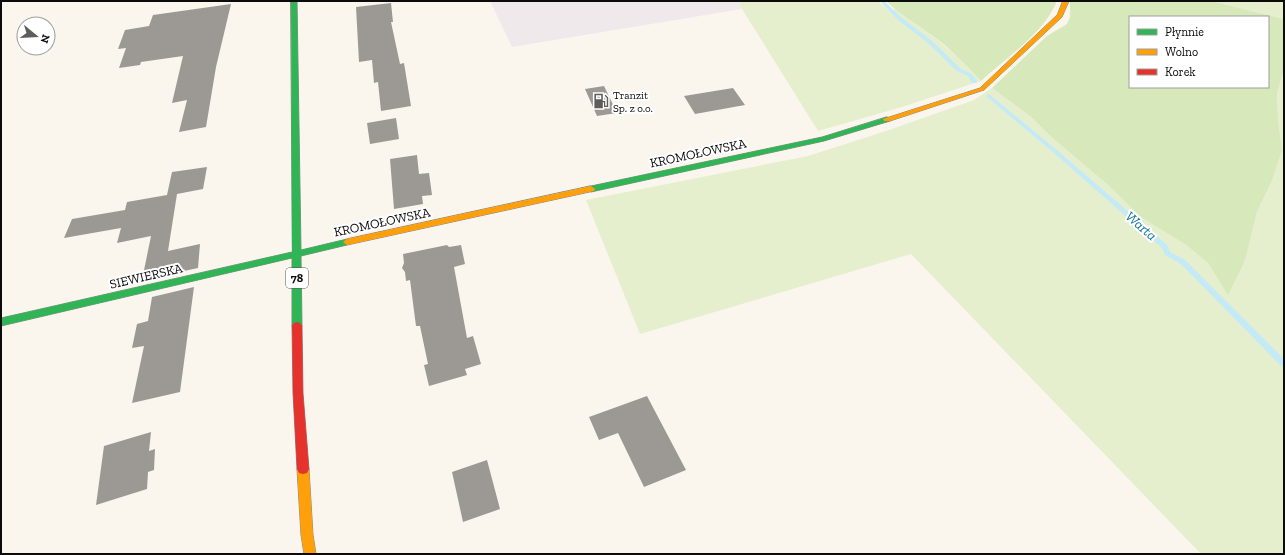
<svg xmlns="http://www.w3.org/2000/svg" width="1285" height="555" viewBox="0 0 1285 555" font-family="'Zilla Slab',serif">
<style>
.industrial{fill:#f0e9ec}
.green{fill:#e6efcd}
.forest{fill:#d7e8bb;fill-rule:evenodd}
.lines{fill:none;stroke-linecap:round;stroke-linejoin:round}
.stream{fill:#c3eaf6;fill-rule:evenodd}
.building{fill:#9c9994}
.fast-casing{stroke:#898784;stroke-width:1}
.slow-casing{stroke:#898784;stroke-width:1}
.jam-casing{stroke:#898784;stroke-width:1}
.fast{fill:#30b455;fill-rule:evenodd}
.slow{fill:#ff9f0a;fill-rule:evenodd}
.jam{fill:#e5322d;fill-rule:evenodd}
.labels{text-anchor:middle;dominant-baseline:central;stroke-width:4;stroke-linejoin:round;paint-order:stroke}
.far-poi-label{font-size:11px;fill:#0b0b0b;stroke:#fff;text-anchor:start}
.shield{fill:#fff;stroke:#545454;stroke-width:1}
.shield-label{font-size:12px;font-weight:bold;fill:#0b0b0b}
.street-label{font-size:13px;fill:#0b0b0b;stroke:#fff}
.water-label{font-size:14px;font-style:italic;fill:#1073a1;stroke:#fff}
</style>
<rect width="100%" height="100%" fill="#faf6ee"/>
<path class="industrial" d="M490 1H739L742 9 512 47Z"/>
<path class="green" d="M739 1H878L898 18 893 8 934 37 958 57 981 81 902 107 818 131 742 9Z
M1211 1H1284V19Z
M1284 69V554H1201L911 254 640 334 586 200 808 156 889 130 974 100 992 88 1031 117 1050 136 1108 185 1139 216 1186 245 1208 263 1228 294 1245 261 1257 212 1271 183 1278 121 1277 94Z"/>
<path class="forest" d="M886 1H1057C1044 33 1006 58 981 81 966 65 951 49 933 36 917 24 900 15 886 1Z
M1070 1H1211L1284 19V69L1277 94 1278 121 1282 150 1271 183 1257 212 1245 261 1228 295 1208 263 1186 245 1139 216 1108 185 1050 136 1031 117 992 88 1047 36 1067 24 1070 17ZM1130 17H1268V87H1130Z"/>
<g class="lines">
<path class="stream" d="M880 1H884L902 18 932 41 961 69 972 74 977 82 976 83H972L968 76 957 71 928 43 898 20Z
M989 94 1058 151 1167 245 1170 252 1185 260 1284 359V367L1281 366 1181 264 1165 255 1162 248 1054 153 987 97V95Z"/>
</g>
<path class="building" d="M391 3 393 22H391L400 64 404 63 411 106 381 111 378 82 374 83 372 60 359 62 356 7Z
M231 4 216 67 206 127 179 132 187 100 172 103 183 56 141 62 140 65 119 68 126 48 118 49 125 30 149 26 153 15Z
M604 86 617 113 597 116 585 89Z
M733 88 745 105 695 114 684 96Z
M396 118 399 139 370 144 367 123Z
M417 155 419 174 429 173 432 195 422 196 423 204 394 209 390 159Z
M207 167 203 189 177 194 168 251 200 244 198 268 142 280 151 236 117 243 121 228 64 238 72 219 125 210 127 202 167 195 172 172Z
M447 245 449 247 461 245 465 264 454 267 467 338 473 336 481 364 465 369 467 375 429 386 424 365 428 364 420 326H416L410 280 406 281 405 272 402 268 404 263 403 254Z
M194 287 180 392 132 403 144 346 132 348 137 324 148 321 152 297Z
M647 396 686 470 644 487 618 433 599 440 589 417Z
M151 432 149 451 155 449 154 470 148 472 147 489 96 505 104 446Z
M487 460 500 509 463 522 452 472Z"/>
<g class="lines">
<g class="fast-casing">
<path id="fast" d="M291 1H297L301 250 347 239 351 242 347 245 301 256 302 326 300 329H294L292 326V258L1 326V318L292 252Z
M887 117 891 119 890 121 824 141 591 192 587 189 591 186 822 137Z"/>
</g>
<g class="slow-casing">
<path id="slow" d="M1063 1H1069L1062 17 984 90 890 121H884L883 119 980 88 1057 15Z
M591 186 595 189 594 191 347 245 343 242 347 239Z
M303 464 307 465 309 469 313 535 316 554H304L301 535 297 469 299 465Z"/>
</g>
<g class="jam-casing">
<path id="jam" d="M297 322 300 323 302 326 303 393 309 469 307 473 303 474 299 473 297 469 293 393 292 326 294 323Z"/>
</g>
<use href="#fast" class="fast"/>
<use href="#slow" class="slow"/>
<use href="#jam" class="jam"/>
</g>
<defs>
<g id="fuel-bare" transform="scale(1.2)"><path d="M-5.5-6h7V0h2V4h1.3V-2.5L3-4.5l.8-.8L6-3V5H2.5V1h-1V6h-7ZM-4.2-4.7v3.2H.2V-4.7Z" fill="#5f5d5a" stroke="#fff" stroke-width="2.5" paint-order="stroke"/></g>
</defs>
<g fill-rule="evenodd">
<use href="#fuel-bare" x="601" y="101"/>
</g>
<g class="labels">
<g class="far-poi-label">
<text x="613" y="95">Tranzit<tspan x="613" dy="13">Sp. z o.o.</tspan></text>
</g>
<rect class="shield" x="286" y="268" width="22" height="20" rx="3"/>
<g class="shield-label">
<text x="297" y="278">78</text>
</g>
<g class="street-label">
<text transform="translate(698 153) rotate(-12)">KROMOŁOWSKA</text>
<text transform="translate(382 222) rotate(-12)">KROMOŁOWSKA</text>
<text transform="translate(146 276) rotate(-13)">SIEWIERSKA</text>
</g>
<g class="water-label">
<text transform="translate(1141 226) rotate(41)">Warta</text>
</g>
</g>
<rect width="1285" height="555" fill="none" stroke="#0b0b0b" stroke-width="4"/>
<rect x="1129" y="16" width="140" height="72" fill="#ffffff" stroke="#9d9d9d"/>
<rect x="1137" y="29" width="20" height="6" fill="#30b455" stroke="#9d9d9d"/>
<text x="1165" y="36" font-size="12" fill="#0b0b0b">Płynnie</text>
<rect x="1137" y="49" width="20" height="6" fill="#ff9f0a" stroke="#9d9d9d"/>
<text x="1165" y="56" font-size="12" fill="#0b0b0b">Wolno</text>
<rect x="1137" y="69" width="20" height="6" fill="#e5322d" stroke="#9d9d9d"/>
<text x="1165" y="76" font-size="12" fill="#0b0b0b">Korek</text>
<g transform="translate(36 36) rotate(108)"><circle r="19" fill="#ffffff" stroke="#9d9d9d"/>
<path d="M0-3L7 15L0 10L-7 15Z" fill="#5f5d5a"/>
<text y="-6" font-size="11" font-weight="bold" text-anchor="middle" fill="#0b0b0b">N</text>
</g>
</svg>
